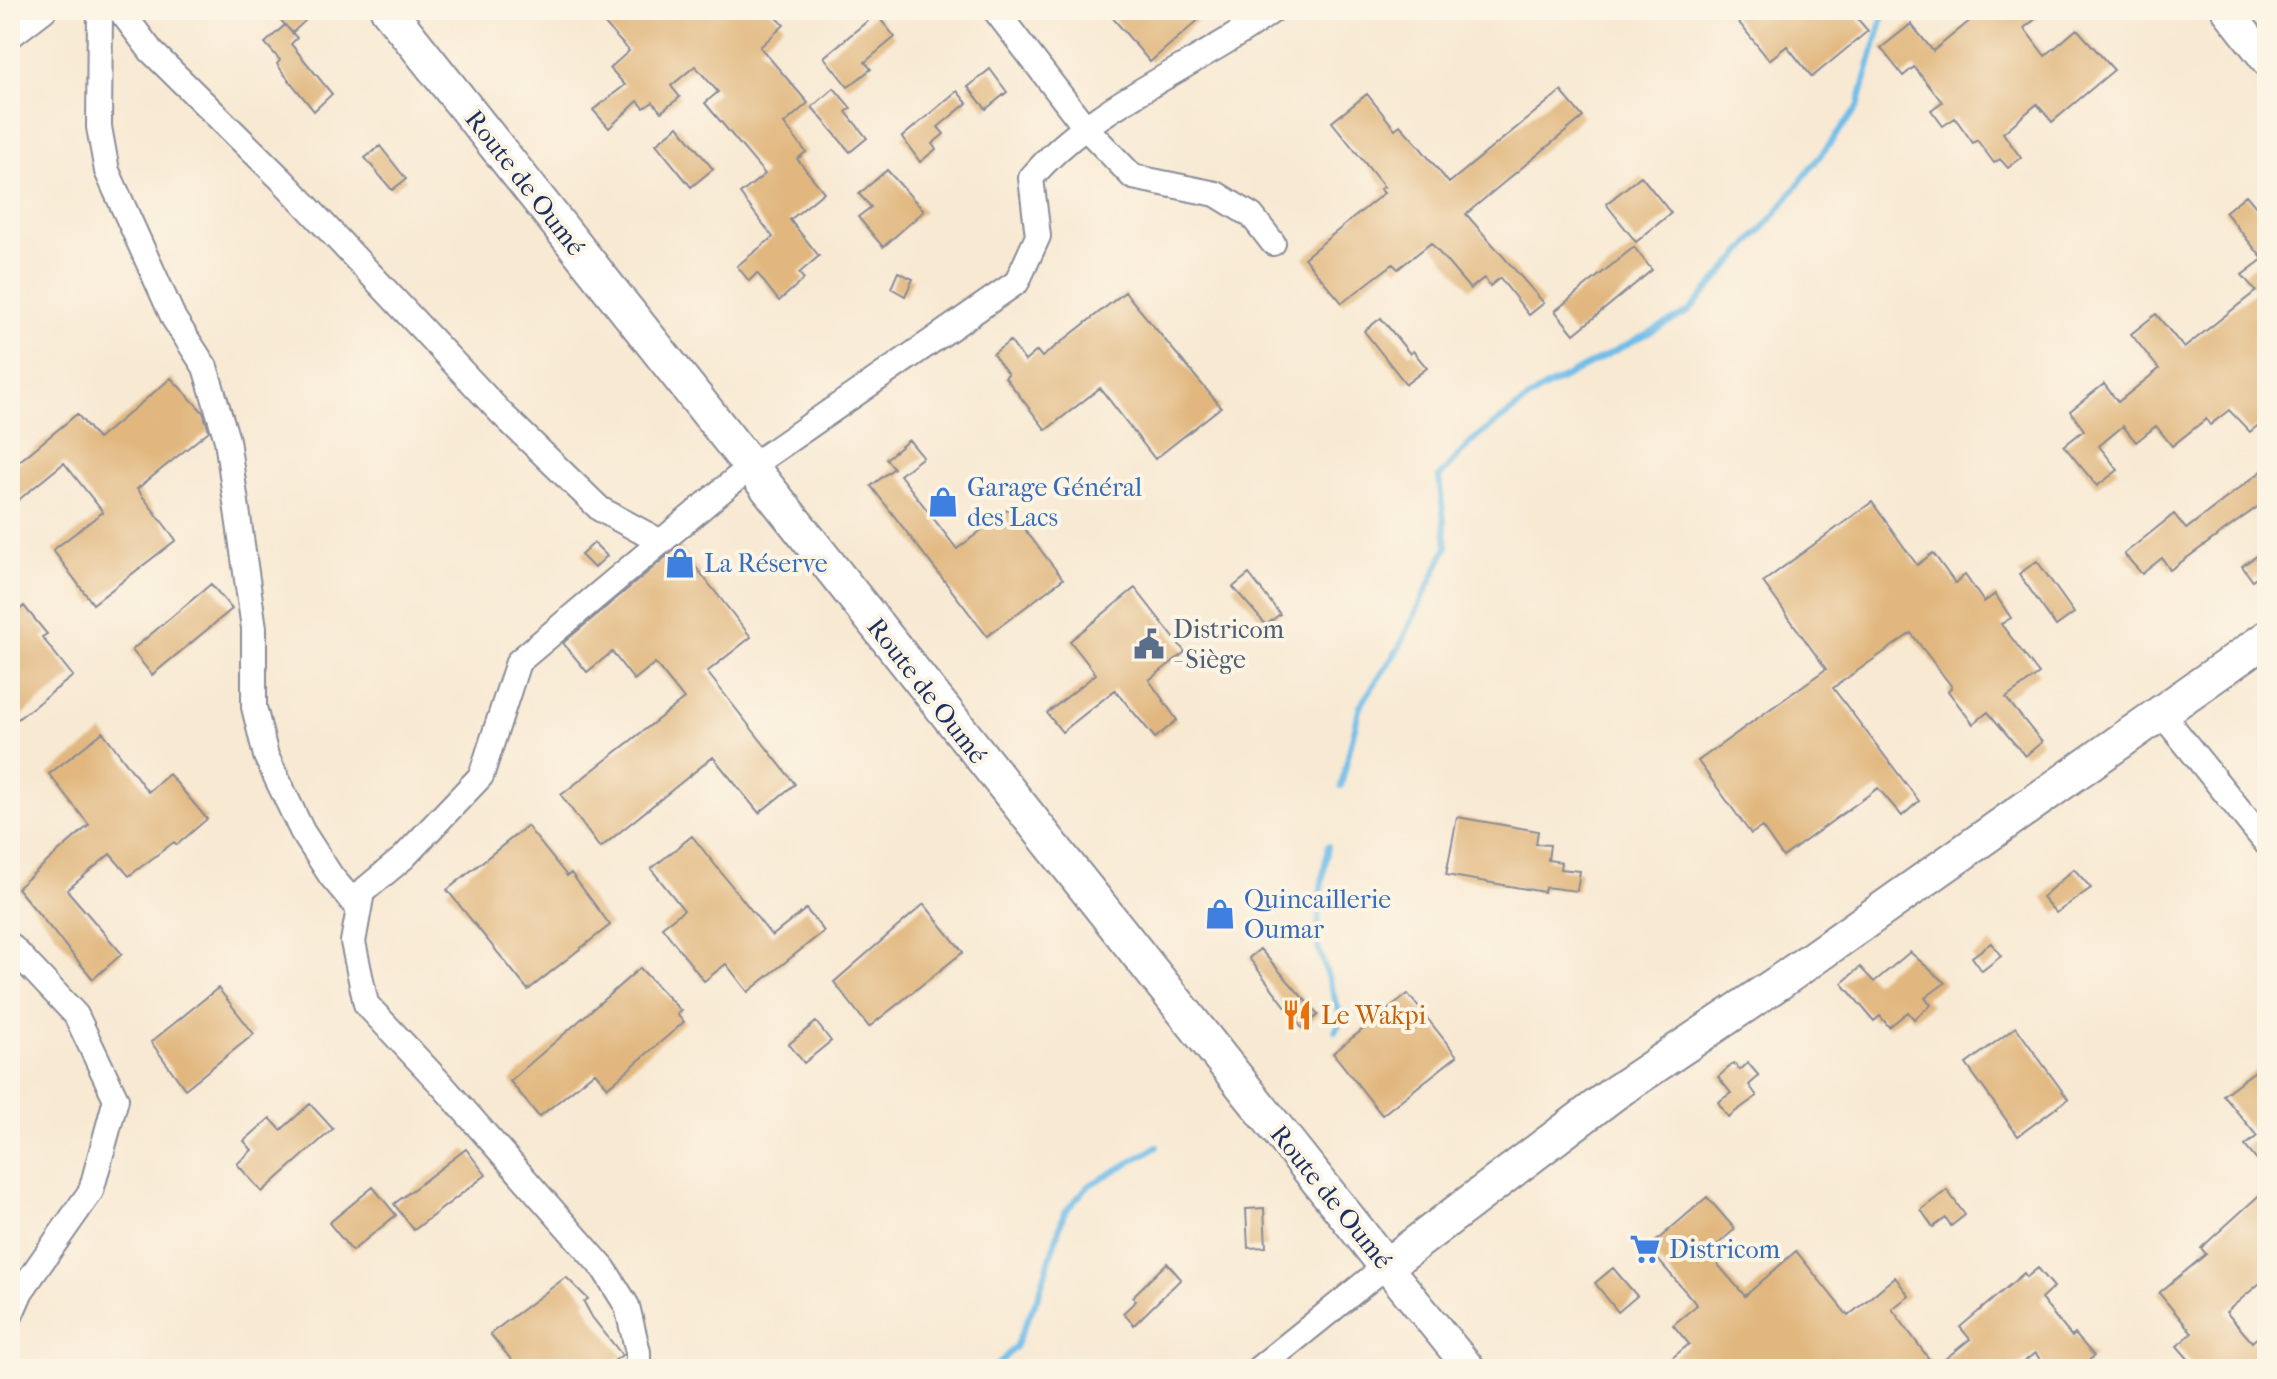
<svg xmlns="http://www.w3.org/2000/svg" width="2277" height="1379" viewBox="0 0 2277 1379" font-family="'IM FELL French Canon',serif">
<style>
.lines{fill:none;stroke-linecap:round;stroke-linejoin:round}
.stream{stroke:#6fbde9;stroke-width:6}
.building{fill:#e1b77f}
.minor-casing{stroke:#8a8c98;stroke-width:28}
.tertiary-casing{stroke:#8a8c98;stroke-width:34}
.secondary-casing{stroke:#8a8c98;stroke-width:38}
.minor{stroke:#fff;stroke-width:24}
.tertiary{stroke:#fff;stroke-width:30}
.secondary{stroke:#fff;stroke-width:34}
.labels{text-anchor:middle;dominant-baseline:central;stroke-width:8;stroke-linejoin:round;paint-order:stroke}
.street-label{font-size:26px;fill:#1b2f5e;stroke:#fcf5e5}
.shop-label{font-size:26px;fill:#366cbe;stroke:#fcf5e5;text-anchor:start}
.service-label{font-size:26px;fill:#4e5e75;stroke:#fcf5e5;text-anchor:start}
.food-label{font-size:26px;fill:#c56008;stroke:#fcf5e5;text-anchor:start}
</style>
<rect width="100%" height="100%" fill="#fcf5e5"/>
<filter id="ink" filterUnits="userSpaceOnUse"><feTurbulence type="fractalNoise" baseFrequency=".0125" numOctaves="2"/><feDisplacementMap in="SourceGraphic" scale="16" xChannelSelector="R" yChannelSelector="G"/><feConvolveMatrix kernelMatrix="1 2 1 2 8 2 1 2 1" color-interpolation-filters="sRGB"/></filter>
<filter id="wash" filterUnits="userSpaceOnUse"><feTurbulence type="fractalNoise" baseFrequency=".006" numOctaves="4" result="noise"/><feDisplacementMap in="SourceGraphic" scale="32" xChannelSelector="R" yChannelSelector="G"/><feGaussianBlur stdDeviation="1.8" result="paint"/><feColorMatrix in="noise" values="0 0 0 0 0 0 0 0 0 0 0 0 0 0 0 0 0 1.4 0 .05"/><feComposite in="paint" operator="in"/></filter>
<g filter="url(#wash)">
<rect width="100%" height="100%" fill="#f8e9d3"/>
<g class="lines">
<path class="stream" d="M1341 786 1360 706 1400 646 1447 547 1439 477 1472 441 1539 391 1688 312 1773 217 1858 107 1885 10
M1328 846 1319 901 1318 947 1342 1020 1335 1031
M993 1369 1015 1347 1039 1294 1064 1213 1088 1186 1157 1147"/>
</g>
<g id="blocks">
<path class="building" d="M272 10H298L306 20 292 33Z
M616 10H770L784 25 760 47 808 103 784 124 806 152 797 159 824 192 790 220 819 256 799 273 804 279 779 301 757 273 749 281 737 266 773 237 740 194 765 174 705 103 718 92 695 66 671 86 680 97 661 112 653 102 644 108 638 101 609 128 593 110 625 85 610 68 629 51 603 22Z
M1106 10H1210L1150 62Z
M1729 10H1850L1868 31 1812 77 1787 46 1769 60Z
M1983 10H2047L2024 28 2045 56 2077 29 2114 70 2052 122 2037 104 2003 133 2021 158 2008 168 2000 159 1994 163 1977 140 1973 143 1955 118 1943 126 1931 110 1942 102 1914 67 1903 76 1881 48 1911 24 1933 51Z
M876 14 895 37 865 62 871 69 848 87 824 57Z
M285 25 297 38 291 44 332 94 314 111 284 74 277 64 280 60 265 43Z
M990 69 1007 92 986 109 968 87Z
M834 88 851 108 846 112 867 138 850 152 812 107Z
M957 91 967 103 938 127 944 134 932 144 936 149 920 162 902 137Z
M1561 91 1583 117 1466 214 1544 303 1529 315 1500 278 1490 286 1484 278 1470 289 1431 243 1398 269 1393 264 1342 303 1304 258 1384 193 1380 189 1384 187 1332 122 1367 94 1395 129 1400 125 1418 145 1449 183Z
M678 126 713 169 691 187 656 144Z
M380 146 406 179 392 190 365 158Z
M887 170 924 211 883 247 858 217 871 207 859 194Z
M1641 176 1671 213 1636 242 1606 204Z
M2246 195 2267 220V418L2250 432 2229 410 2210 425 2206 419 2172 446 2156 426 2136 442 2123 426 2099 446 2118 470 2097 486 2064 446 2084 430 2070 411 2104 384 2118 402 2159 369 2131 334 2156 314 2184 348 2256 291 2242 275 2263 259 2225 212Z
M1634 247 1652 270 1574 334 1555 311Z
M898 272 913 279 905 296 891 288Z
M1125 292 1221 407 1155 459 1100 388 1046 430 1005 377 1008 374 993 354 1010 341 1025 361 1037 351 1042 357Z
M1381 318 1410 354 1413 351 1427 368 1406 384 1364 331Z
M171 378 203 412 209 431 137 489 176 540 93 604 53 550 103 512 64 463 10 507V469L77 414 98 439Z
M909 440 923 457 900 475 957 549 1009 509 1063 579 987 636 871 486 894 468 886 459Z
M2267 467V500L2170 570 2162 558 2142 574 2124 554 2174 514 2186 529Z
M1872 502 1917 565 1933 553 1955 583 1965 575 1984 602 1995 594 2011 618 2001 624 2039 674 2006 698 2042 742 2025 756 1988 712 1973 724 1948 691 1952 687 1911 633 1833 688 1919 801 1902 816 1878 788 1783 857 1762 827 1751 834 1698 761 1826 669 1763 582Z
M594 543 607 556 594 568 581 555Z
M679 546 751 637 707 672 795 784 759 813 713 757 600 848 561 795 684 699 655 663 634 680 612 652 587 672 563 643Z
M2267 549V569L2252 580 2242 566Z
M2037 561 2074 613 2056 626 2019 574Z
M1249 574 1280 614 1266 625 1233 587Z
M211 584 232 609 152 675 132 650Z
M1135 588 1185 652 1149 680 1177 720 1155 738 1115 690 1062 732 1047 713 1096 674 1070 641Z
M24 606 47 634 42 637 73 676 10 725V618Z
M103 732 148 792 169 774 207 819 177 845 174 842 129 876 110 854 67 890 122 954 93 979 17 888 89 825 49 774Z
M1457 817 1538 831 1536 844 1550 845 1548 860 1561 862 1560 869 1580 871 1577 891 1545 887 1544 892 1446 875Z
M527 826 567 876 571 873 610 925 528 990 447 890Z
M692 836 772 936 806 909 824 931 748 992 726 964 704 981 662 927 684 910 651 869Z
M2074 869 2091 888 2056 913 2042 897Z
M924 904 963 952 869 1027 834 982Z
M1991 943 2001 956 1982 971 1972 957Z
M1260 949 1318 1015 1302 1028 1249 958Z
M1910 952 1945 983 1925 998 1931 1005 1914 1019 1908 1012 1889 1027 1880 1016 1874 1021 1842 983 1860 967 1874 982Z
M640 968 681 1011 677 1014 684 1022 608 1087 595 1072 539 1117 510 1081Z
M218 988 254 1034 185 1089 151 1042Z
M1408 994 1457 1056 1382 1115 1333 1053Z
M816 1022 831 1041 804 1063 789 1044Z
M2016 1027 2068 1099 2018 1136 1966 1064Z
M2267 1062V1173L2245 1146 2257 1136 2223 1095Z
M1734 1063 1740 1070 1748 1063 1759 1076 1749 1085 1757 1096 1728 1117 1718 1102 1731 1093 1718 1077Z
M310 1104 333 1129 262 1192 237 1164 252 1150 244 1141 270 1118 281 1130Z
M466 1149 486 1175 414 1230 394 1204Z
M373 1187 396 1215 352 1251 329 1223Z
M2267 1188V1277L2226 1312 2252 1342 2267 1329V1358L2254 1369H2197L2177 1346 2192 1333 2159 1293 2206 1254 2201 1248Z
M1947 1190 1965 1215 1951 1226 1946 1218 1933 1227 1921 1210Z
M1707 1197 1735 1229 1708 1253 1745 1296 1796 1251 1848 1316 1895 1277 1909 1296 1892 1309 1935 1367 1970 1339 1960 1327 2024 1273 2027 1277 2038 1268 2054 1287 2041 1299 2072 1337 2075 1334 2094 1356 2080 1369H2048L2035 1353 2015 1369H1842L1835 1360 1824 1369H1659L1689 1344 1673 1325 1697 1305 1648 1248Z
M1264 1208 1266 1247 1248 1248 1246 1209Z
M1167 1263 1181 1279 1134 1325 1123 1313 1136 1301 1132 1297Z
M1613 1268 1637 1296 1618 1312 1595 1283Z
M566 1277 588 1299 584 1302 592 1317 622 1355 603 1369H519L490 1334Z"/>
</g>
</g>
<g filter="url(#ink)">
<use href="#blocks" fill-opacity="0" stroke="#8a8c98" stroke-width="2"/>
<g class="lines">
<g class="minor-casing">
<path id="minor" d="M100 10 99 127 107 171 174 319 205 367 227 440 254 628V707L266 756 302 831 331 876 359 909
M120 10 151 51 283 181 501 413 600 509 661 542
M995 10 1085 127 1133 177 1216 194 1252 216 1273 243
M10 36 44 10
M2161 713 2267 844
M10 945 76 1015 116 1099 91 1191 21 1291 10 1316
M638 1369V1352L627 1306 604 1269 442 1085 366 1004 353 942 362 892 403 858 481 776 518 662 750 467 1017 282 1038 236 1031 178C1094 103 1195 68 1273 10
M1258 1369 1386 1266"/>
</g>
<g class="tertiary-casing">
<path id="tertiary" d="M2227 10 2267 61
M1386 1266 1470 1369"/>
</g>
<g class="secondary-casing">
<path id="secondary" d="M388 10 1386 1266 1613 1094 1778 983 2267 638"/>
</g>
<use href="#minor" class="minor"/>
<use href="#tertiary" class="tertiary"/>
<use href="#secondary" class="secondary"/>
</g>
</g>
<defs>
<g id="shop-bare" transform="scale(2.4)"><path d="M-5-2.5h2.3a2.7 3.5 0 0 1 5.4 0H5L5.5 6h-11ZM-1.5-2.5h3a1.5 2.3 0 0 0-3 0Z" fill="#3f7fe0" stroke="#fcf5e5" stroke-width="2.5" paint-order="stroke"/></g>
<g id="civic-bare" transform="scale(2.4)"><path d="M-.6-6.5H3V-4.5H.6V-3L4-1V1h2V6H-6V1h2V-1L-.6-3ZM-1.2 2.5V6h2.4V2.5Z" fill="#5c6f8a" stroke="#fcf5e5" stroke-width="2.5" paint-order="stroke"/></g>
<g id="restaurant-bare" transform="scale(2.4)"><path d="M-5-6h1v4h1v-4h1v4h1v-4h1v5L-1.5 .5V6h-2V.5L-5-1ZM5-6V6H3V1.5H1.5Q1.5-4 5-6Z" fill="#e8710a" stroke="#fcf5e5" stroke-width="2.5" paint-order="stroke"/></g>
<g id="supermarket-bare" transform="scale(2.4)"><path d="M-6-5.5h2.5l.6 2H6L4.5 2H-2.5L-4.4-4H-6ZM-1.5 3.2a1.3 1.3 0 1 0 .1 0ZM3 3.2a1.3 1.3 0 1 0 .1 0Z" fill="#3f7fe0" stroke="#fcf5e5" stroke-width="2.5" paint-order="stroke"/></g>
</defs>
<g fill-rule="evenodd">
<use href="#shop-bare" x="943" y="502"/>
<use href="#shop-bare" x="680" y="563"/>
<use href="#civic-bare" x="1149" y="644"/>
<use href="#shop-bare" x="1220" y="914"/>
<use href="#restaurant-bare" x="1297" y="1015"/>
<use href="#supermarket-bare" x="1645" y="1249"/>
</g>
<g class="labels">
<g class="street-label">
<text transform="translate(525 183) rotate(52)">Route de Oumé</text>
<text transform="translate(927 691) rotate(52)">Route de Oumé</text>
<text transform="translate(1331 1197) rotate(51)">Route de Oumé</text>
</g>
<g class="shop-label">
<text x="967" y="487">Garage Général<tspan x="967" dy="30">des Lacs</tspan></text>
<text x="704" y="563">La Réserve</text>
<text x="1244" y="899">Quincaillerie<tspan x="1244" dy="30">Oumar</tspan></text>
<text x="1669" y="1249">Districom</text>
</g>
<g class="service-label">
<text x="1173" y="629">Districom<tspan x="1173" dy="30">- Siège</tspan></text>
</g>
<g class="food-label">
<text x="1321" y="1015">Le Wakpi</text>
</g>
</g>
<rect width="2277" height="1379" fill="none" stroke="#fcf5e5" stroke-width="40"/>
</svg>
